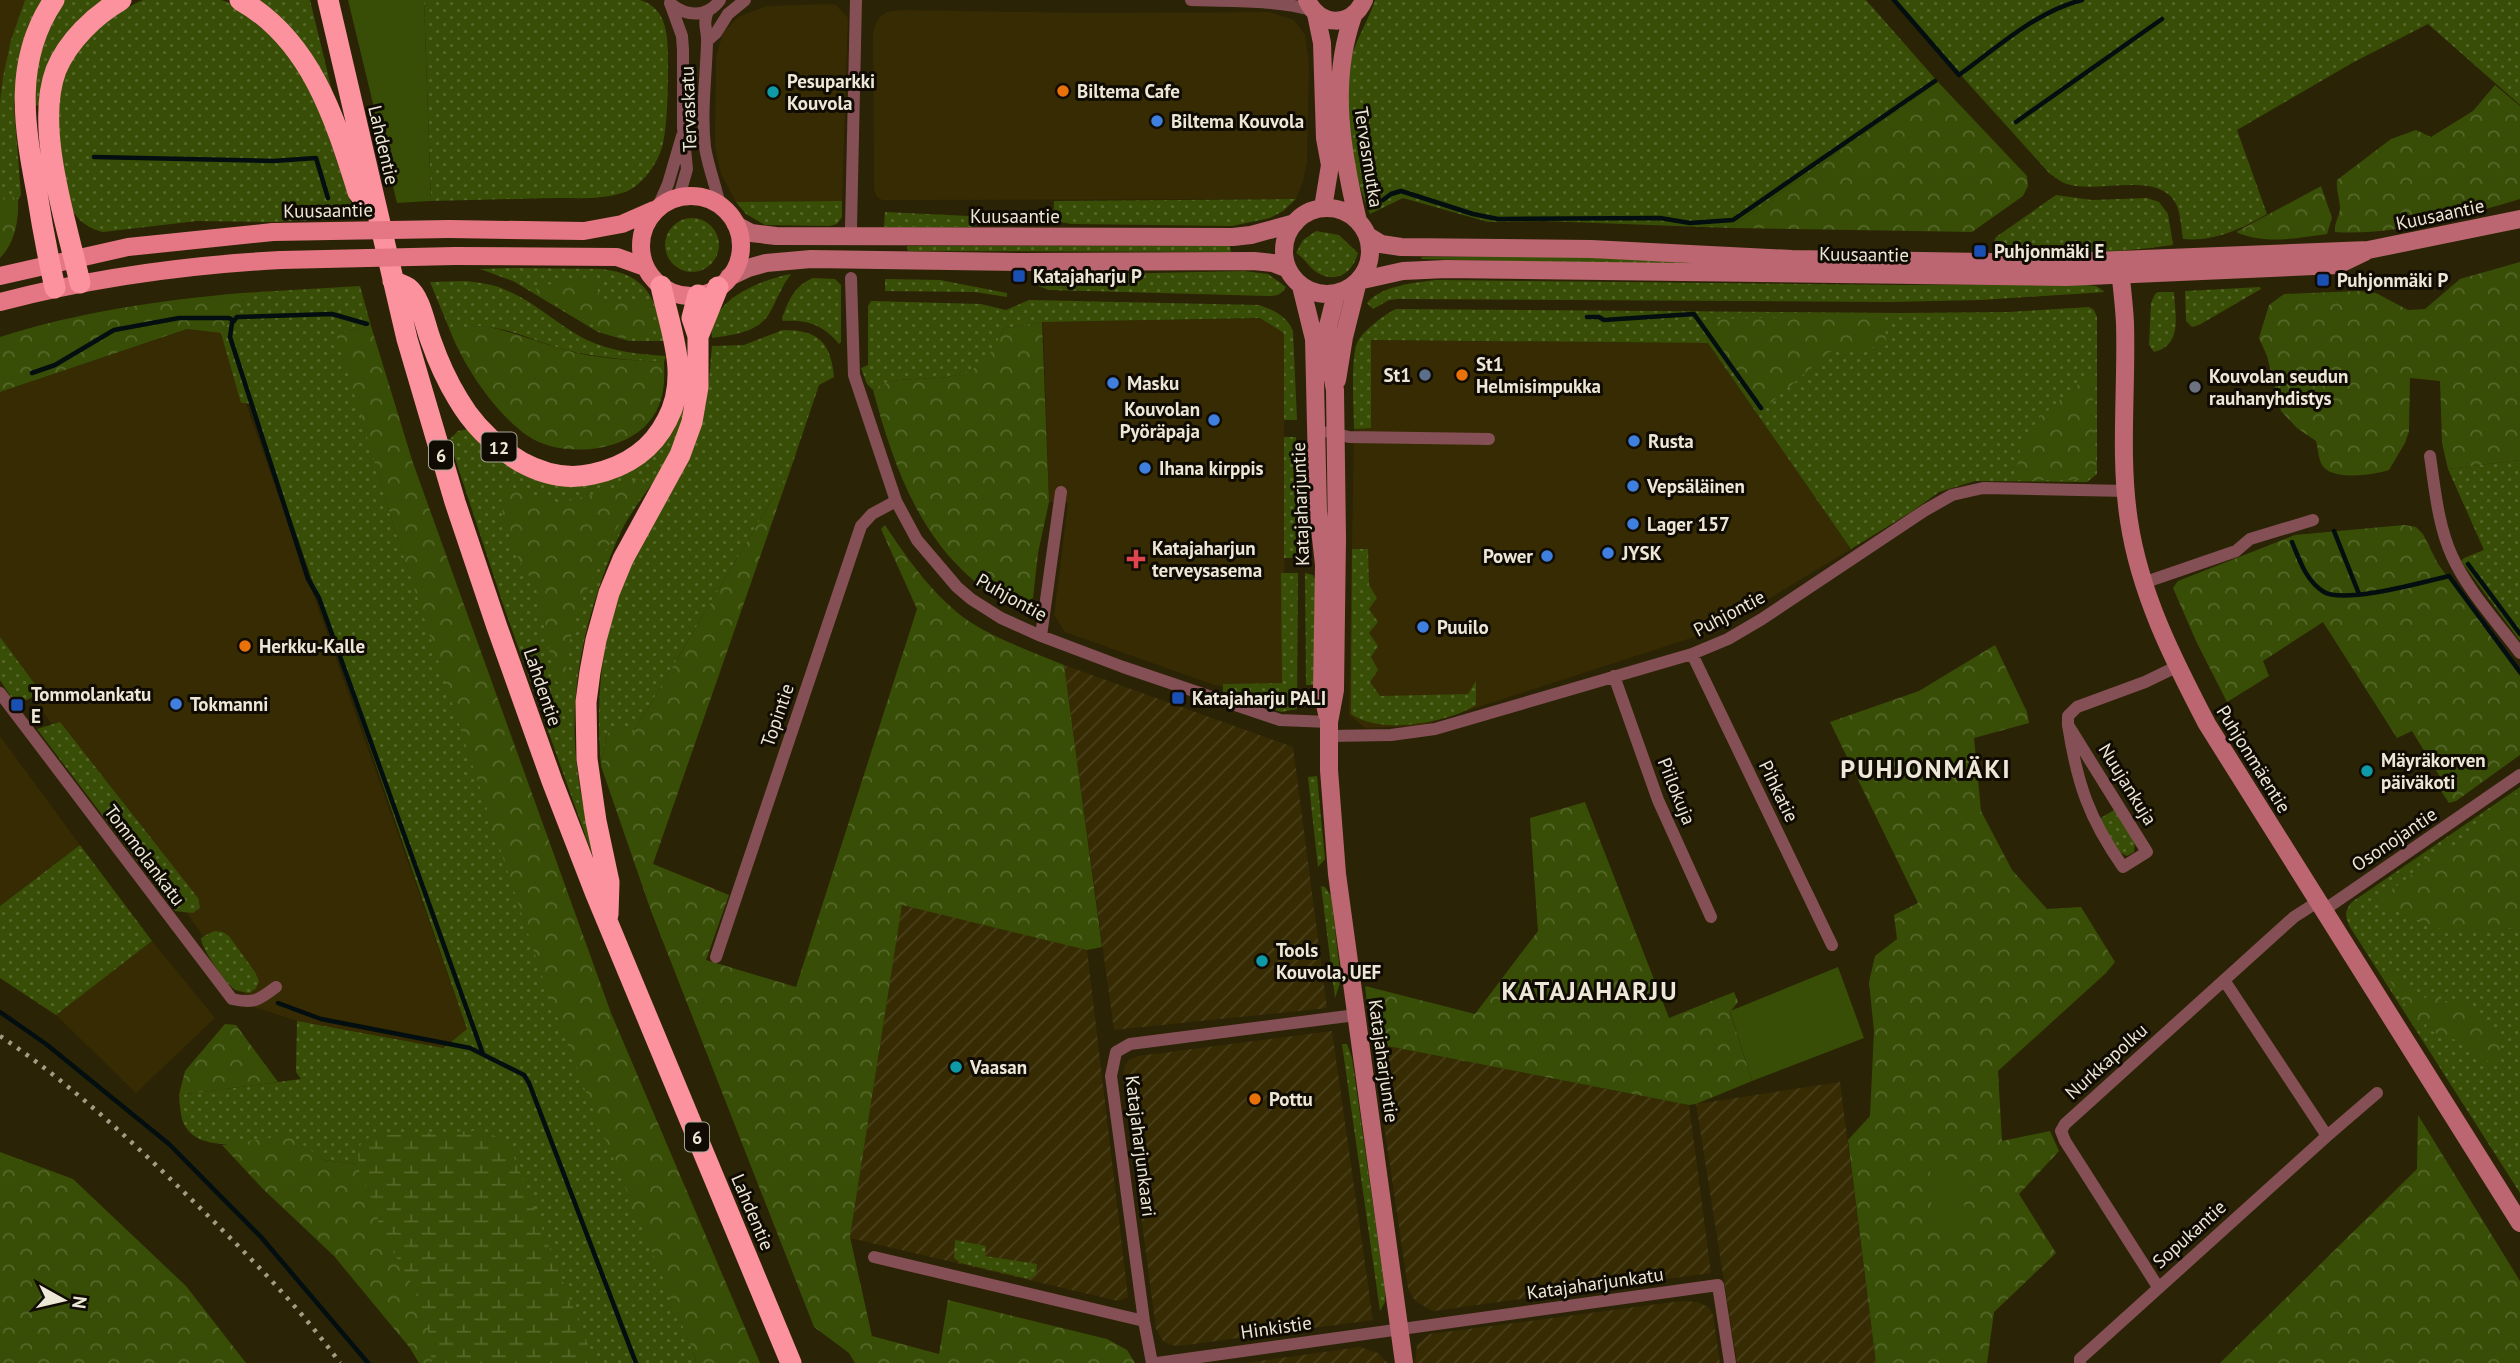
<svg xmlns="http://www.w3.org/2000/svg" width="2520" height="1363" viewBox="0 0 2520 1363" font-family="'PT Sans',sans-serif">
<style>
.built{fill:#362b03}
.industrial{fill:url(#industrial-furrows)}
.grass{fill:url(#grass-dots)}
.forest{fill:url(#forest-crowns)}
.wetland{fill:url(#wetland-marsh)}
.green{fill:#384e06}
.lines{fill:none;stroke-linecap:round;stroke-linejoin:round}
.stream{stroke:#030e10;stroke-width:4.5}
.street{stroke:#844f55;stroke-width:12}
.secondary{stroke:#bb6670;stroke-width:18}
.primary{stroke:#e57785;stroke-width:18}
.highway{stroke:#fc929e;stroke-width:21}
.rail{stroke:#a39c86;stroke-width:4.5;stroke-dasharray:3.5 7;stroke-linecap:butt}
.primary-bridge{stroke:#e57785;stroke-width:18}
.food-dot{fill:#e8710a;stroke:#100c03;stroke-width:2.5}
.culture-dot{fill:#0f9aa8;stroke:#100c03;stroke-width:2.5}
.shop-dot{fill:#3f7fe0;stroke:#100c03;stroke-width:2.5}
.transit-dot{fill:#1a4fb4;stroke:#100c03;stroke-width:2.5}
.service-dot{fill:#5c6f8a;stroke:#100c03;stroke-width:2.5}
.worship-dot{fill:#6b7280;stroke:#100c03;stroke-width:2.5}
.health-dot{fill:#e0444e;stroke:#100c03;stroke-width:2.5}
.labels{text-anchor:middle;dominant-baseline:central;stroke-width:6;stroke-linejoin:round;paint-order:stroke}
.shield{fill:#100c03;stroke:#aaa597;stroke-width:2}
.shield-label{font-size:18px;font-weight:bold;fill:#ece7d6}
.poi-label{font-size:19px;font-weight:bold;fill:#ece7d6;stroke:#100c03;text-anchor:start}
.street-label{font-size:19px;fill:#ece7d6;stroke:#100c03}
.district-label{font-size:26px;font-weight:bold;letter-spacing:2px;fill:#ece7d6;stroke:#100c03}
</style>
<defs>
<pattern id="industrial-furrows" width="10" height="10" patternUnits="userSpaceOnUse" patternTransform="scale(1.75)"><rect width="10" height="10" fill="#362b03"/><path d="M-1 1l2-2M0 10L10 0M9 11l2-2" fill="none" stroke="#4a401b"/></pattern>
<pattern id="grass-dots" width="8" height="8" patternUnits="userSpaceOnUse" patternTransform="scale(1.75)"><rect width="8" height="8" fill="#384e06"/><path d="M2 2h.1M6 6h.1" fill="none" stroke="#55682a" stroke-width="1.8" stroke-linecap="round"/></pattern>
<pattern id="forest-crowns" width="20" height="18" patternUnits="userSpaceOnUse" patternTransform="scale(1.75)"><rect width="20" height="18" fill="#384e06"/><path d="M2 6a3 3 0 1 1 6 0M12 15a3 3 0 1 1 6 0" fill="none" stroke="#55682a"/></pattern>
<pattern id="wetland-marsh" width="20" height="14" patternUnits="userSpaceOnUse" patternTransform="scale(1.75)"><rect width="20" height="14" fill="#384e06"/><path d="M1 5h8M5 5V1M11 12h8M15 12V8" fill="none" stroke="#55682a"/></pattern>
</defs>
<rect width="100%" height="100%" fill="#2b2305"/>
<path class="built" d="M0 0H25L11 40 0 102Z
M826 4 836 5 848 18 842 201 736 202 721 174 715 147 716 56 723 33 738 17 766 6Z
M901 10 1087 13 1269 12 1294 20 1305 35 1309 62 1307 162 1303 182 1296 199 882 200 877 197 874 190 873 33 876 23 880 17 887 12Z
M1260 318 1284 333 1285 699 1214 685 1065 632 1054 615 1068 503 1049 502 1043 322Z
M187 329 221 333 467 1029 445 1048 297 1021 254 1007 0 652V392Z
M1359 340 1708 343 1851 549 1719 629 1420 726 1365 728 1349 715 1354 429Z
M0 736 80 845 0 906Z
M152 941 215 1018 136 1093 56 1015Z"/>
<path class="industrial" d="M1064 665 1293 747 1327 1008 1114 1030Z
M902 904 1087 950 1128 1297 1118 1301 850 1238Z
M1332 1031 1373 1320 1179 1346 1171 1345 1163 1341 1156 1329 1123 1079 1124 1067 1129 1060 1138 1056Z
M1372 1043 1689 1105 1711 1273 1433 1311 1415 1301 1408 1288Z
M1840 1082 1876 1363H1737L1696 1104Z
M1681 1301 1698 1302 1708 1307 1713 1315 1720 1363H1415L1417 1345 1430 1334Z
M1360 1347 1378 1353 1388 1363H1245Z"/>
<path class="grass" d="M25 0H47L18 73 14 106 21 195 18 200 10 195 0 199V102L3 77 11 40Z
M64 0H107L42 106 34 105C33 67 46 33 64 0Z
M143 0H221L232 4 286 48 319 108 356 218 273 222 197 221 103 232C91 229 80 223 73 211 62 188 51 102 60 79 76 42 107 16 143 0Z
M257 0H310L334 99C312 63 294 23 257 0Z
M424 0H640C668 8 668 38 668 62 668 83 668 136 660 153 654 168 641 186 625 192 603 200 577 198 555 198 514 199 473 200 431 201Z
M1375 0H1866L1938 82 1730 228 1544 221 1488 222 1403 198 1370 214C1351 170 1340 102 1352 55 1358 36 1369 19 1375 0Z
M1893 0H2520V105L2428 24 2352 63 2237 130 2267 214C2241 229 2214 242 2183 239 2181 228 2181 216 2177 206 2161 168 2095 196 2064 183 2059 181 2054 176 2050 174Z
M2056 195 2092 200 2147 198 2159 202 2168 214 2173 245C2117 253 2062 254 2006 251L2002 245 1993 244 1996 237Z
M1296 199 1283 211 1270 218 1232 226 1072 224 1053 221 1054 201Z
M842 201V217L837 224 829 226 765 225 746 214 736 202Z
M885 212 990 217V222L970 227H884Z
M665 245a27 27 0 1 1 54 0a27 27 0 1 1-54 0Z
M1316 231 1339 235 1358 253C1353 272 1337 284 1318 273 1309 268 1305 258 1296 253L1303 240Z
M907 246H1230L1231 252 908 251Z
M1548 256 1713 263 1712 266 1421 259 1422 257Z
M514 268 601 269C649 274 655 300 666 341H629L598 332 513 281 480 269Z
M1244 271 1268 274 1286 287C1281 295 1277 296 1268 296L1049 290 1033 284 1037 280 1064 275Z
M791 274C781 287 777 300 769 314 757 333 732 335 712 338 707 301 762 279 791 274Z
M813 278 835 279 841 285V342L839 344C824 325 807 319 783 321L782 318C789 300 794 286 813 278Z
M885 279 940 280 1007 293V297L975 292 885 291Z
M1436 280 1903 285 2078 284 2096 286 2105 292 1981 300 1889 302 1398 299 1389 300 1373 309 1367 303C1382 285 1415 283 1436 280Z
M466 281C480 283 495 284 508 291 535 302 559 326 587 340 613 352 637 354 666 356L664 362C631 360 598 358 566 350 530 341 488 314 451 333L430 282Z
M360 286 371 326 337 334 396 533 577 1061 695 1356 696 1363H526L367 1165 324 1160 290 1136C261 1140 198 1158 183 1122 180 1114 180 1103 179 1095L301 1079 296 1072 297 1021 444 1048 467 1029 267 449 254 404 241 403 221 333 243 304 242 293Z
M2260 287 2261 289 2199 325 2192 327 2186 321 2185 291Z
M2158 292H2174C2175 315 2183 345 2154 352L2149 345 2151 303 2155 294Z
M1029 300 1259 305C1274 310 1287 316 1293 331L1297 420H1284V333L1260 318 1043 322 1005 328C998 339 990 357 980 365 947 389 898 369 873 390L867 384 861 368 868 365V306L871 301 981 304 1006 310Z
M2089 307 2094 310 2097 317V474L2087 482 1975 481 1939 492 1911 512 1851 549 1708 343 1371 340V428L1354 429C1354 411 1350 355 1358 341 1362 332 1386 313 1396 309L1902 313 2008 312Z
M783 330C818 330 831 342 834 377L819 385 791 468 633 733 607 734 601 766C595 698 602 631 628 567 645 523 676 484 695 440 708 411 709 378 712 346L744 345Z
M685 394C684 403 685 412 684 421 676 459 645 490 626 522 614 544 606 568 598 591 578 650 569 713 578 775 582 806 591 837 597 868L505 610 449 440 458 431 468 429 509 465 612 476Z
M1284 437H1296L1298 558H1284Z
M2520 460V641L2461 561 2464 558 2484 550 2448 469Z
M1352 549H1368L1369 585 1377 598 1369 609 1378 622 1369 633 1378 646 1371 657 1378 670 1370 682 1380 696 1468 694 1476 681V705C1447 723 1380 735 1351 714Z
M1281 573H1298L1297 709 1281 712 1223 694V684L1282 683Z
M1305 573 1313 575 1315 579V685H1306Z
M0 637 40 691C30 699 26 703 13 700L0 680Z
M60 722 198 898 200 908 193 913 175 911 37 729Z
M1317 776 1325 859 1318 867 1308 777Z
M2520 787V1193L2350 927C2345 916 2344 912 2352 902Z
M2114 810 2135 842 2134 852 2127 856 2119 852 2099 819Z
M80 845 152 941 56 1015 0 978V906Z
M1321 886 1325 887 1331 896 1341 980 1335 998Z
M214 931 223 932 229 936 255 972 259 981 256 988 250 993C245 992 239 992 234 989 225 983 201 948 201 938Z
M1342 1044H1347L1352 1058 1385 1289V1302L1380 1311Z
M955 1240 986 1246 985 1256 1037 1264 1036 1274 1029 1279 961 1263 954 1258Z"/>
<path class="forest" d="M1938 82 2027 176 2028 186 2023 196 1972 232 1730 228Z
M2495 85 2520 106V199C2463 216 2394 236 2335 232 2334 223 2339 217 2340 209 2340 200 2336 190 2337 180L2391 139 2416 130 2431 137 2473 111Z
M2321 186 2332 218 2327 234C2297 238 2264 245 2236 232Z
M10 195 18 200C19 220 15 243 0 258V199Z
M2520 262V460L2448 469 2442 443 2440 381 2410 378 2409 431 2405 443 2389 470C2373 475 2329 482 2321 463 2318 456 2318 448 2316 441L2297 428 2281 411 2267 356 2259 338 2269 305 2284 294 2358 291 2376 293 2408 310 2425 309 2460 279Z
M577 278 595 283 600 296 612 302C630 296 636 299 651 309L654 321 651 334C623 346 603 331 580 317 566 309 552 301 537 293L536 286 555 284Z
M242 293 243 304 221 333 187 329 0 392V337C78 312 161 300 242 293Z
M1885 315 1886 346 1829 352 1765 408 1711 343 1710 319Z
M1042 322 1049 502 1038 553 1033 598 1017 607C1001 604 985 590 972 579 916 531 892 460 873 390 898 369 947 389 979 365 990 357 998 339 1005 328Z
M371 326 413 463 611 1013 760 1363H696L695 1356 587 1095 545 985 396 533 336 334Z
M485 326C513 332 538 342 565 350 597 359 631 360 664 362 665 384 664 405 648 423 622 453 560 458 528 436 496 414 465 368 451 333L462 327Z
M2092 373 2096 464 2086 480H2015L2021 444 2040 417Z
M791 468 653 864 729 895 706 960 796 987 917 609 881 529 885 525C909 561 934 597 970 622 998 640 1033 652 1064 665L1102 947 1087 950 902 905 850 1237 872 1336 939 1354 948 1300 1107 1339 1127 1350 1135 1363H855L849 1353 814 1327 651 911 601 766 607 734 623 726 633 733Z
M637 479 646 480 616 530 579 606 568 648 564 688 556 681 535 584 520 563 503 515 501 495 509 488 560 503 606 491Z
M2404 525 2416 527 2423 534 2438 564 2520 676V755L2456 801 2449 803 2437 785 2442 780 2412 731 2397 738 2323 622 2263 661 2269 676 2227 702 2196 641 2173 588 2178 581 2295 535Z
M1995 645 2027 712 2029 723 1974 738 1981 811 2012 870 2047 909 2081 907 2115 962 2106 973 1998 1071 2002 1141 2050 1131 2059 1151 2019 1194 2056 1253 1994 1312 1987 1363H1876L1848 1140 1870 1116 1874 1031 1869 982 1875 956 1897 939 1894 915 1918 903 1830 722 1919 691Z
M2520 792V927L2474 933 2445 931 2385 906 2381 897 2420 869 2430 854 2455 846 2482 816Z
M1585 802 1669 1018 1734 992 1738 1002 1730 1012 1752 1081 1696 1104 1689 1105 1372 1043 1365 986 1475 1014 1538 931 1530 818Z
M2394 967 2419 999 2437 995 2445 1001H2469C2487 1023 2504 1028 2500 1060L2490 1063 2467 1043 2445 1037 2427 1029 2426 1022 2413 1017 2390 981 2386 969Z
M225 1024 236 1025 278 1082 179 1095 185 1071Z
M2418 1115 2520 1281V1363H2220L2417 1169Z
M290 1135 324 1160 367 1165 526 1363H419L410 1348 334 1256 263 1189 222 1145Z
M0 1152 73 1179 186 1286 246 1363H0Z"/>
<path class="wetland" d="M473 1131C495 1134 500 1136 513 1155L595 1363H432L427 1321 410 1281 380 1229 375 1207 359 1170 358 1151 362 1141 372 1136Z"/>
<path class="green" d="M348 0H424L431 201 397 203Z
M1838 967 1864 1038 1752 1081 1730 1011Z
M1963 1159 1965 1231 1932 1230 1930 1161Z"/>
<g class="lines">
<path class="stream" d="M1894 0 1959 75C1998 47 2035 12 2082 0
M2016 122 2162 19
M94 157 273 161 316 158 328 198
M1383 200 1391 194 1401 191 1473 214 1498 219 1660 218 1690 223 1733 220 1935 81
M1587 317H1599L1604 320 1694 314 1761 408
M367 324 332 314 237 317 232 323 230 337 308 579 319 598 483 1054
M32 373 55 365 114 330 179 318H229L234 321
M2334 531 2359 594
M2292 542C2300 561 2306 581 2324 592 2345 604 2424 582 2449 576L2520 672
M2468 564 2520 634
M278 1003 321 1019 470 1048 524 1075 529 1083 636 1363
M0 1012 46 1044 169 1144 261 1237 368 1363"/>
<path class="street" d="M1191 0C1229 1 1276 0 1312 10
M670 3 682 36 683 50V128L687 169 679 197
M670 3C686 17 707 18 720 0
M708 11C702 26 708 29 707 43 706 78 701 112 705 147 708 167 716 186 720 206
M707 41 716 33 728 14 745 0
M657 209 668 184 682 136
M851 227 856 0
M851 278 854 375 896 501 917 540 957 587 971 599 1001 618 1041 636 1123 667 1280 720 1329 722
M1328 432 1349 437 1489 439
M2430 456C2435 490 2438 525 2452 556 2468 591 2497 622 2520 653
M2143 583 2236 551 2250 539 2313 520
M1041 636 1061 492
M1692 654 1832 945
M1614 676 1658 800 1711 917
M0 693 232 999C254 1004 259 1000 276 987
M2068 725C2077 783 2089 819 2123 867L2147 852 2068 725V716L2077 707 2145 682 2176 667
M1328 736 1391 735 1435 729 1692 654 1728 639 1762 619 1924 511 1952 495 1983 488 2126 491
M2324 910 2520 775
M716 957 861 526 872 514 896 501
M2327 1136 2377 1093
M874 1257 1144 1321
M2158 1287 2065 1141 2061 1131 2065 1124 2294 917 2319 901
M1152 1363 1144 1321 1111 1076 1116 1052 1130 1044 1356 1015
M1157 1363 1718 1285 1730 1363
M2080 1363V1359L2327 1136 2224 980"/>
<path class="secondary" d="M1307 0C1319 27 1352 28 1364 0
M1316 14 1322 43 1325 138 1330 165 1323 208
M1353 16C1329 84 1342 153 1358 221
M1284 251a43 43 0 1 1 86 0a43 43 0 1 1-86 0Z
M736 225 751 233 776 236 1233 237 1251 235 1295 223
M1368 236 1381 244 1401 247 1591 249 1792 259 2043 263 2368 250 2520 219
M2119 260C2121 281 2124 302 2125 323 2127 389 2119 456 2129 521 2140 594 2173 659 2207 724L2520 1223
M729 277 748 268 766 263 811 259 1022 262 1254 261 1273 263 1288 269
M1358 281 1403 271 1446 269 2066 277 2338 265 2365 252
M1301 286 1314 339 1318 511 1324 565 1322 690 1327 714
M1336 294 1328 326V353L1335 390 1337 538 1335 690 1329 722V770L1337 874 1404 1363
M1337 380 1344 337 1358 281"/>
<path class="primary" d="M641 246a50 50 0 1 1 100 0a50 50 0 1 1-100 0Z
M449 229 584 231 622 224 654 210
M455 256 617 257 645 267
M0 276 128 247 273 232
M0 302C92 278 186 265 281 260"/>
<path class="highway" d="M54 0C13 61 24 125 37 193 42 225 48 257 55 288
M240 0C311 40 335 119 358 192L365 201
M328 0 407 339 455 502 497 627 552 781 595 892 791 1363
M393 281C397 283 404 285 408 288 421 298 425 326 431 341 438 361 447 381 458 399 473 425 495 446 521 462 543 474 568 480 593 474 625 467 652 450 667 420 691 376 670 330 661 286
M80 283C67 224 34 128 56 70 68 41 94 16 121 0
M699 334 718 287
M608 915 609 882 596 821 587 759 586 702 590 672 596 640 609 593 623 559 680 455 692 422 698 387V336L692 318 698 295"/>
<path class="rail" d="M0 1036C70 1083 134 1143 194 1202 245 1252 298 1305 340 1363"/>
<path class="primary-bridge" d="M273 232 449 229
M281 260 455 256"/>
</g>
<g class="food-dot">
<circle cx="1063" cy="91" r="7"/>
<circle cx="1462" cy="375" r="7"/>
<circle cx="245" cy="646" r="7"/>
<circle cx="1255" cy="1099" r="7"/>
</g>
<g class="culture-dot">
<circle cx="773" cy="92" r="7"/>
<circle cx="2367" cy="771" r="7"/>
<circle cx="1262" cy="961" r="7"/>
<circle cx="956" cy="1067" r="7"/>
</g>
<g class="shop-dot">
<circle cx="1157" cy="121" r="7"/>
<circle cx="1113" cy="383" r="7"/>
<circle cx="1214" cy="420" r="7"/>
<circle cx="1634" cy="441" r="7"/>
<circle cx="1145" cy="468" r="7"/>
<circle cx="1633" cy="486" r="7"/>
<circle cx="1633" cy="524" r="7"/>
<circle cx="1608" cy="553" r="7"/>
<circle cx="1547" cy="556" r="7"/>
<circle cx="1423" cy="627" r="7"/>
<circle cx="176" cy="704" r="7"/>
</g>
<g class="transit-dot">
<rect x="1973" y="244" width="14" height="14" rx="3.5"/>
<rect x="1012" y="269" width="14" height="14" rx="3.5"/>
<rect x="2316" y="273" width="14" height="14" rx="3.5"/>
<rect x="1171" y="691" width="14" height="14" rx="3.5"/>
<rect x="10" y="698" width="14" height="14" rx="3.5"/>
</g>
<circle class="service-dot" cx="1425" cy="375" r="7"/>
<circle class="worship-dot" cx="2195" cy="387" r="7"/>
<path class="health-dot" d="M1132.5 548.5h7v7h7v7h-7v7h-7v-7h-7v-7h7z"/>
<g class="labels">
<g class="shield">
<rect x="481.5" y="432.5" width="35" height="29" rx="5"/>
<rect x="429" y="440.5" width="24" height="29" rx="5"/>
<rect x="685" y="1122.5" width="24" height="29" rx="5"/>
</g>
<g class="shield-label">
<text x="499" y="447">12</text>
<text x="441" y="455">6</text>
<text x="697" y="1137">6</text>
</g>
<g class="poi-label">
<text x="787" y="81">Pesuparkki<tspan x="787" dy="22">Kouvola</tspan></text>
<text x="1077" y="91">Biltema Cafe</text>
<text x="1171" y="121">Biltema Kouvola</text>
<text x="1994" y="251">Puhjonmäki E</text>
<text x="1033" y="276">Katajaharju P</text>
<text x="2337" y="280">Puhjonmäki P</text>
<text x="1476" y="364">St1<tspan x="1476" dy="22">Helmisimpukka</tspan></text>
<text x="1411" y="375" text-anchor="end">St1</text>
<text x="2209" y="376">Kouvolan seudun<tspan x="2209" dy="22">rauhanyhdistys</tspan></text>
<text x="1127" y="383">Masku</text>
<text x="1200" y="409" text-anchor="end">Kouvolan<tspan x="1200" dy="22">Pyöräpaja</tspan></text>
<text x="1648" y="441">Rusta</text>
<text x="1159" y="468">Ihana kirppis</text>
<text x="1647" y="486">Vepsäläinen</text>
<text x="1647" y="524">Lager 157</text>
<text x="1152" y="548">Katajaharjun<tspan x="1152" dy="22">terveysasema</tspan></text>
<text x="1622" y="553">JYSK</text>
<text x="1533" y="556" text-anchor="end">Power</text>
<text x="1437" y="627">Puuilo</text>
<text x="259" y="646">Herkku-Kalle</text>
<text x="31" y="694">Tommolankatu<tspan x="31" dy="22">E</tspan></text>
<text x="1192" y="698">Katajaharju PALI</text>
<text x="190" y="704">Tokmanni</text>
<text x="2381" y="760">Mäyräkorven<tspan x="2381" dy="22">päiväkoti</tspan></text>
<text x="1276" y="950">Tools<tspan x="1276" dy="22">Kouvola, UEF</tspan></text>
<text x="970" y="1067">Vaasan</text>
<text x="1269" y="1099">Pottu</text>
</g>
<g class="street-label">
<text transform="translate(688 109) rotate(-92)">Tervaskatu</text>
<text transform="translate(384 145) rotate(77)">Lahdentie</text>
<text transform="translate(1369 157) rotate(81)">Tervasmutka</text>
<text transform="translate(328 210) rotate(-1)">Kuusaantie</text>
<text transform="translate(2440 214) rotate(-12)">Kuusaantie</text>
<text x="1015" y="216">Kuusaantie</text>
<text transform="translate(1864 254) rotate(1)">Kuusaantie</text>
<text transform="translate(1300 504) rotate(-92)">Katajaharjuntie</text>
<text transform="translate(1012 597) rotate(29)">Puhjontie</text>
<text transform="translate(1729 613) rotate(-28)">Puhjontie</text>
<text transform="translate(543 687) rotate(71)">Lahdentie</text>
<text transform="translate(777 715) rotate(-71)">Topintie</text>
<text transform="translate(2254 759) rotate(58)">Puhjonmäentie</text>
<text transform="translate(2128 784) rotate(58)">Nuujankuja</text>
<text transform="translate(1677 791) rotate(68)">Piilokuja</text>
<text transform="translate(1779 791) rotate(64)">Pihkatie</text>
<text transform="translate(2394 839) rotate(-34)">Osonojantie</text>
<text transform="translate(145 855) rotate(53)">Tommolankatu</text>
<text transform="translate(1384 1061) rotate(82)">Katajaharjuntie</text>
<text transform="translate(2106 1061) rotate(-42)">Nurkkapolku</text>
<text transform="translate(1141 1146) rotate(83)">Katajaharjunkaari</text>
<text transform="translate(753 1212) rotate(67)">Lahdentie</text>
<text transform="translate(2189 1234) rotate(-42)">Sopukantie</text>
<text transform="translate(1595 1283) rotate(-8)">Katajaharjunkatu</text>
<text transform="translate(1276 1327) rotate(-8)">Hinkistie</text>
</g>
<g class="district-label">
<text x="1926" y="768">PUHJONMÄKI</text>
<text x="1590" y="990">KATAJAHARJU</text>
</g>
</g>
<g transform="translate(63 1300) rotate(98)" stroke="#100c03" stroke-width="5" paint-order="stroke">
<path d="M0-5L12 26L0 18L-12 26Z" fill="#ece7d6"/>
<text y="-10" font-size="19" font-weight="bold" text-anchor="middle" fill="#ece7d6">N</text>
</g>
</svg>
